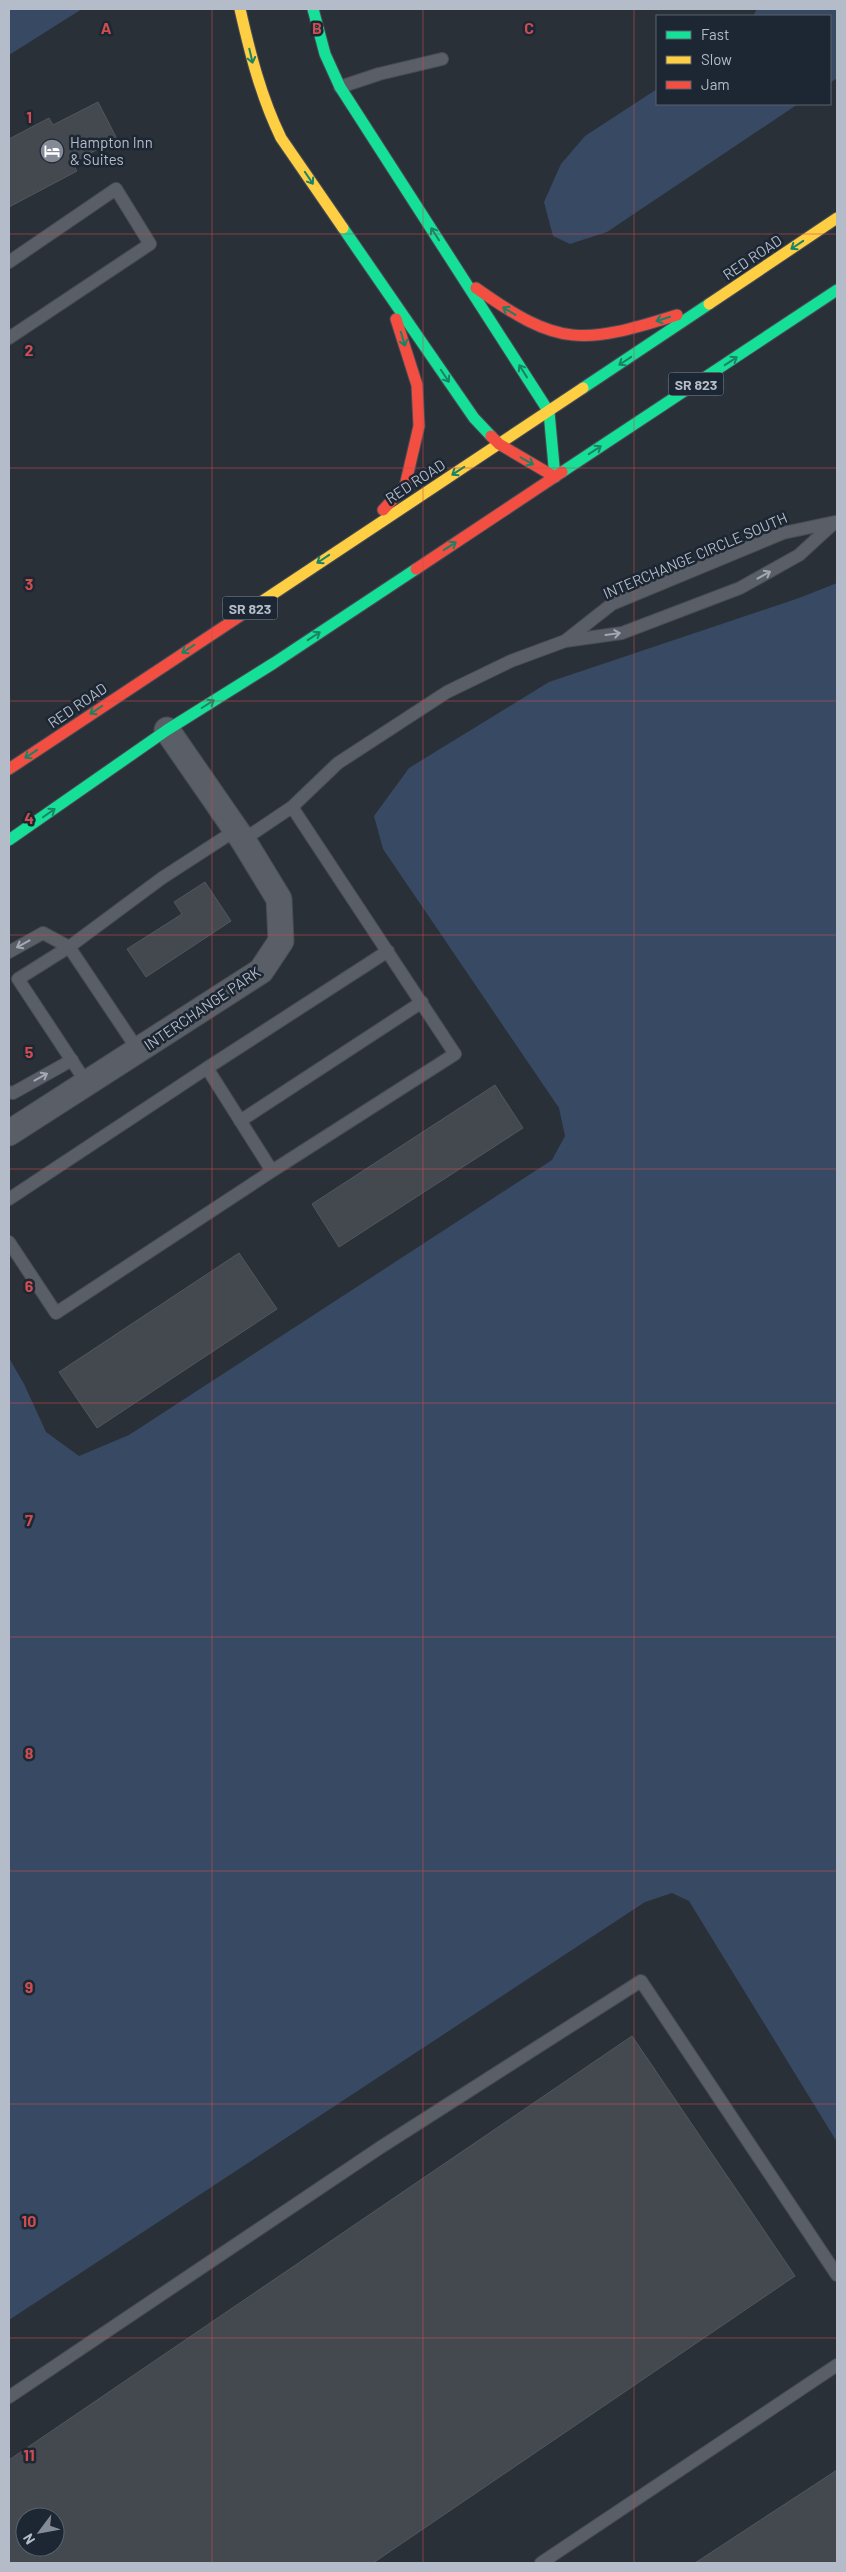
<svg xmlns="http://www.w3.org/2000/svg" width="846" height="2572" viewBox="0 0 846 2572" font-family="Barlow,sans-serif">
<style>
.water{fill:#384963}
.building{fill:#444950;stroke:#52575f;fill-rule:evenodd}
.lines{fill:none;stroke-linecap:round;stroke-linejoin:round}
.lane-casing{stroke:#484c53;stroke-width:14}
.street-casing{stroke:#484c53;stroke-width:27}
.fast-casing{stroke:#484c55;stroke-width:13}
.slow-casing{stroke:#484c55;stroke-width:13}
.jam-casing{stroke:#484c55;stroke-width:13}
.lane{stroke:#5a5e66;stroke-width:12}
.street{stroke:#5a5e66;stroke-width:25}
.fast{stroke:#16e098;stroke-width:11}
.slow{stroke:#ffcf43;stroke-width:11}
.jam{stroke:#f24e42;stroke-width:11}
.oneway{stroke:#1a8366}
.oneway2{stroke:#a2a9b5}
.grid{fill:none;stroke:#ce4d50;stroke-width:1;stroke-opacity:0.55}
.labels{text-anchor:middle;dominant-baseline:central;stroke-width:5;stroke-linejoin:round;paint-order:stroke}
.shield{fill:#1d2633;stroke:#878f9c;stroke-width:1}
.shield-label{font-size:14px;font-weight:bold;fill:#b4bcc9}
.poi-label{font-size:15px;fill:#b4bcc9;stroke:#1d2633;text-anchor:start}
.street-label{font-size:15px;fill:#b4bcc9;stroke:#1d2633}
.grid-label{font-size:16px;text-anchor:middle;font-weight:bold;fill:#ce4d50;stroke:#1d2633;stroke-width:5;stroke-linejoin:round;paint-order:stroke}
</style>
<rect width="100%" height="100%" fill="#2a3038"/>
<path class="water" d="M9 9H82L9 55Z
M757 9H837V78L830 83V16H753Z
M657 89V104H798L607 232 570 244 553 236 544 202 561 164 585 136Z
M837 583V2142L689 1901 672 1893 645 1902 9 2320V1358L24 1384 46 1432 79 1456 129 1435 552 1160 565 1136 559 1108 383 849 374 816 409 768 549 682 799 598Z"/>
<path class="building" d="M98 102 117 139 72 163 77 171 9 207V139L49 118 53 125Z
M205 882 231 921 146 977 127 949 182 914 174 902Z
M495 1085 523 1128 339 1247 312 1204Z
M239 1253 277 1309 97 1428 59 1372Z
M632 2036 795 2276 373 2563H9V2460ZM25 2517H55V2547H25Z
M837 2470V2563H695Z"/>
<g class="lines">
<g class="lane-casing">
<path id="lane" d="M340 87 379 74 442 59
M9 262 116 189 150 244 9 338
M565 641 622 633 740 588 799 555 835 522
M243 840 292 807 338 763 447 692 511 661 565 641 612 604 783 533 835 522
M9 952 43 933 69 947 162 878 236 830
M207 1068 388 951
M86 1082 18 979 69 947 138 1050
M9 1092 13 1093 72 1060
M240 1121 422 1002
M272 1171 455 1054 292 807
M9 1199 207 1068 272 1171 56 1313 9 1242
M9 2397 381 2147 641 1981 837 2275
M541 2563 837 2365"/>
</g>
<g class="street-casing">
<path id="street" d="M9 1133 261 971 281 941 279 899 243 840 167 730"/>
</g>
<g class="fast-casing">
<path id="fast" d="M313 9 325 54 340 87 549 412 555 477
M343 228 474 418 491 436
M583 388 709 304
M562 472 837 290
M9 840 167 730 274 663 416 569"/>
</g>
<g class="slow-casing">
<path id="slow" d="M240 9C250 53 261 97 281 138L343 228
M709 304 837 218
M252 608 583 388"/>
</g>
<g class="jam-casing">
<path id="jam" d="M476 288C559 347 582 345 677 315
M491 436 499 444 555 477
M383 510 405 486 419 426 417 385 396 319
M416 569 562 472
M9 769 252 608"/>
</g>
<use href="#lane" class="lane"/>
<use href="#street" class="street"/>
<use href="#fast" class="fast"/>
<use href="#slow" class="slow"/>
<use href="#jam" class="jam"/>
</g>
<defs><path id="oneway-shaft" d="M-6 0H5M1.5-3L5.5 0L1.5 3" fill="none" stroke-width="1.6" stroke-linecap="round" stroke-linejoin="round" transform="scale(1.25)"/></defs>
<g class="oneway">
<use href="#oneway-shaft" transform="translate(251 56) rotate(77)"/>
<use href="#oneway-shaft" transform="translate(309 178) rotate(56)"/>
<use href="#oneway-shaft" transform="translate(435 234) rotate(-123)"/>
<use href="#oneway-shaft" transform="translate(797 245) rotate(146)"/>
<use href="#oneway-shaft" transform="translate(509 311) rotate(-149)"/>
<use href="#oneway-shaft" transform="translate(663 319) rotate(162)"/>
<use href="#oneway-shaft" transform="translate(403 339) rotate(73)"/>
<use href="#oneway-shaft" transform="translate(625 361) rotate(146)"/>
<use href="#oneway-shaft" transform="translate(731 361) rotate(-33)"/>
<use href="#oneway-shaft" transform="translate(523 371) rotate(-122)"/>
<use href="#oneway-shaft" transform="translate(445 376) rotate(56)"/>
<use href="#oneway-shaft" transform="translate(595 450) rotate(-33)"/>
<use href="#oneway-shaft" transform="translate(527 461) rotate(30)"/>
<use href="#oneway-shaft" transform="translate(458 471) rotate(147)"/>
<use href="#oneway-shaft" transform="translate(450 546) rotate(-33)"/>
<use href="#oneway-shaft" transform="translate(323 559) rotate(146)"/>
<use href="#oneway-shaft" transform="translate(314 636) rotate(-33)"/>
<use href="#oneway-shaft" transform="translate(188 649) rotate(146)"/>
<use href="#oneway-shaft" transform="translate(208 704) rotate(-32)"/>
<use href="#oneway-shaft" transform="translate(96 710) rotate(146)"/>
<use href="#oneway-shaft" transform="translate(31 754) rotate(146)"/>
<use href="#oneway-shaft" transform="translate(49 813) rotate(-35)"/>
</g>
<g class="oneway2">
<use href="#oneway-shaft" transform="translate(764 575) rotate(-29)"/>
<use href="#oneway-shaft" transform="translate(613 634) rotate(-8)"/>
<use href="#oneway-shaft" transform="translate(23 944) rotate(151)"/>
<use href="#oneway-shaft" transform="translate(41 1077) rotate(-29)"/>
</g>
<path class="grid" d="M212 9V2563M423 9V2563M634 9V2563M9 234H837M9 468H837M9 701H837M9 935H837M9 1169H837M9 1403H837M9 1637H837M9 1871H837M9 2104H837M9 2338H837"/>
<defs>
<g id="hotel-disc" transform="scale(1.25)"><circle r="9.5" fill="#848b96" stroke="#1d2633"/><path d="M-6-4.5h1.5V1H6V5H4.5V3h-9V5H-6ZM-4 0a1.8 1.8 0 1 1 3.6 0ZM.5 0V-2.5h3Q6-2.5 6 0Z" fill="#fff"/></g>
</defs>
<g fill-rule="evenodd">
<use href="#hotel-disc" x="52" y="151"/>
</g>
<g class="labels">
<g class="shield">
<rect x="668.5" y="372.5" width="55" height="23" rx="4"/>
<rect x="222.5" y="596.5" width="55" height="23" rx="4"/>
</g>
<g class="shield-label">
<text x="696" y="384">SR 823</text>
<text x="250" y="608">SR 823</text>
</g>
<g class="poi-label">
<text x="70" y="142">Hampton Inn<tspan x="70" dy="17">&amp; Suites</tspan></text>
</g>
<g class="street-label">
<text transform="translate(752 257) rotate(-34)">RED ROAD</text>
<text transform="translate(415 481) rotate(-33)">RED ROAD</text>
<text transform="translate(695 555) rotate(-23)">INTERCHANGE CIRCLE SOUTH</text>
<text transform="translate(77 705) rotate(-34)">RED ROAD</text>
<text transform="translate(202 1008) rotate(-34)">INTERCHANGE PARK</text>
</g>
</g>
<g class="grid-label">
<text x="106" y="34">A</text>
<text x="317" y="34">B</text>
<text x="529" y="34">C</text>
<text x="29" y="123">1</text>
<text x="29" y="356">2</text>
<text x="29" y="590">3</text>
<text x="29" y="824">4</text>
<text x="29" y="1058">5</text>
<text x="29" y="1292">6</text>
<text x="29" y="1526">7</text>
<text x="29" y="1759">8</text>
<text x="29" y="1993">9</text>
<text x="29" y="2227">10</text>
<text x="29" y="2461">11</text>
</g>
<rect width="846" height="2572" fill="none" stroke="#b4bcc9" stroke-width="20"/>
<rect x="656" y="15" width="175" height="90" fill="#1d2633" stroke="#59626f"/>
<rect x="666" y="31" width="25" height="8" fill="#16e098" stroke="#59626f"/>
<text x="701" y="40" font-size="15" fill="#b4bcc9">Fast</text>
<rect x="666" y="56" width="25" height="8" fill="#ffcf43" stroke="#59626f"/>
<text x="701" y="65" font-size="15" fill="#b4bcc9">Slow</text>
<rect x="666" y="81" width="25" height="8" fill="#f24e42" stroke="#59626f"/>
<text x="701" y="90" font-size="15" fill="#b4bcc9">Jam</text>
<g transform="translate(40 2532) rotate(238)"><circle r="24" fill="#1d2633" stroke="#59626f"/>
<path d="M0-4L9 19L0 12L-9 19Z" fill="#848b96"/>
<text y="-8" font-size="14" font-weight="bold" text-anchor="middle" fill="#b4bcc9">N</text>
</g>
</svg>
